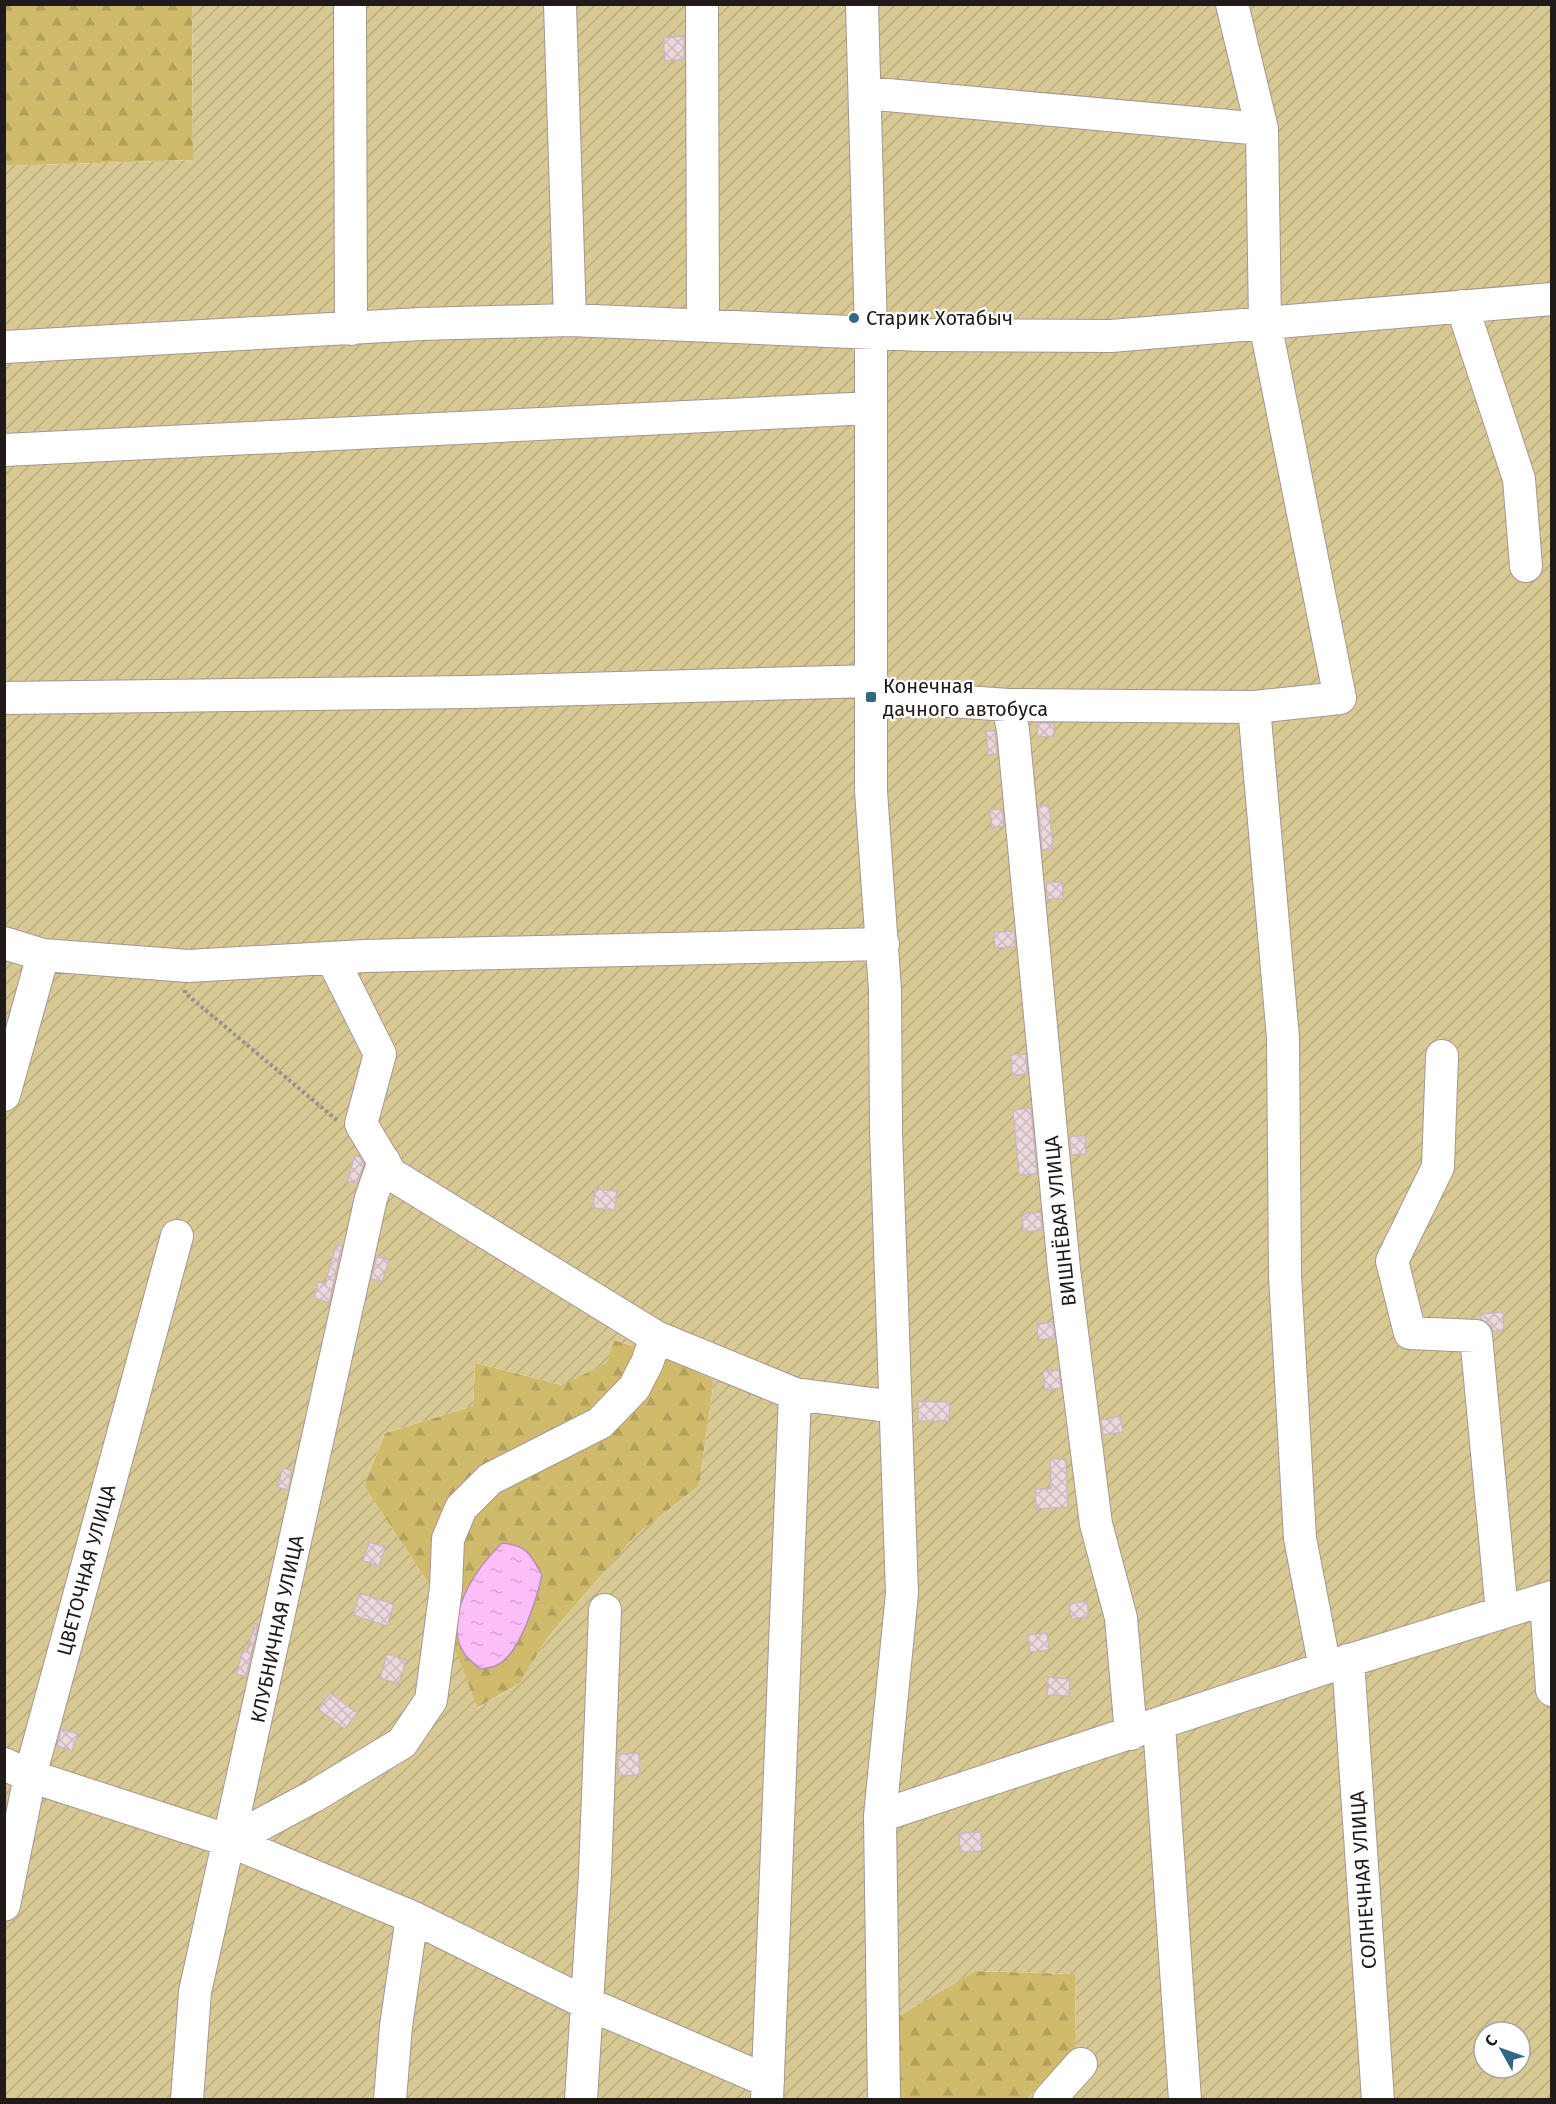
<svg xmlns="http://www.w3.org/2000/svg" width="1556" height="2104" viewBox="0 0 1556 2104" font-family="'Fira Sans',sans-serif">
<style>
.forest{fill:url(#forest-firs)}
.garden{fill:url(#garden-furrows);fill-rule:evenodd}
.water{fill:url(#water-ripples);stroke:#b98db6;stroke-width:1.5}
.building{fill:url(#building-cross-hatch);stroke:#cab8bd;stroke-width:1.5}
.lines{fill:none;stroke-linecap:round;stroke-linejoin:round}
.minor-casing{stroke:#a79592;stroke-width:34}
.path{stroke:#988f8d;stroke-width:4;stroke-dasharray:3 3;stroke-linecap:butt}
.minor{stroke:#fff;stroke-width:32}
.poi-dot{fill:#316882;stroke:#fff;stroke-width:2}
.labels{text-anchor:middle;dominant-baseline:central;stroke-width:4.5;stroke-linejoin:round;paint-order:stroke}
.poi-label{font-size:20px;fill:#201a18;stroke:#fff;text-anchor:start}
.street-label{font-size:20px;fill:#201a18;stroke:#fff}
</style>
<defs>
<pattern id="forest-firs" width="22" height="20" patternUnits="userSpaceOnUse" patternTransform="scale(1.5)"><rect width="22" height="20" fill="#d0bb6c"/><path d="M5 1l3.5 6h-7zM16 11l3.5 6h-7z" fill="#b2a05d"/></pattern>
<pattern id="garden-furrows" width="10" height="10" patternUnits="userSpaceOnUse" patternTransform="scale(1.5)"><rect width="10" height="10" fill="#d8c994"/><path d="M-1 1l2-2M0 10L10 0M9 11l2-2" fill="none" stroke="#b9ac7f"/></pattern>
<pattern id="water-ripples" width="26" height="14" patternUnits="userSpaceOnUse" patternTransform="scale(1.5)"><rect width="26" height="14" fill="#fbbef9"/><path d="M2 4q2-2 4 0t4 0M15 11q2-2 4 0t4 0" fill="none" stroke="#d7a3d5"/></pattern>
<pattern id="building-cross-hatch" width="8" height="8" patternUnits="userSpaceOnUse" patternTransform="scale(1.5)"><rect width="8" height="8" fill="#ebd8dd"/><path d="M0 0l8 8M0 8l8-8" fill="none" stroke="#c9b9bd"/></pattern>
</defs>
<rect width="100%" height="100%" fill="#fff3f1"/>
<path class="forest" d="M4 5H192L193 160 5 166Z
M614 1340 657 1354 714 1380 699 1486 636 1535 548 1637 520 1683 477 1708 430 1586 364 1486 385 1433 473 1406 475 1363 562 1385Z
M975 1971 1075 1974 1076 2049 1027 2099 897 2100V2017Z"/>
<path class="garden" d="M192 5H1551V2099H1027L1076 2049 1075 1974 975 1971 897 2017V2099H5L4 166 193 160ZM614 1340 657 1354 714 1380 699 1486 636 1535 548 1637 520 1683 478 1708 430 1586 364 1486 385 1433 473 1406 475 1363 562 1385 607 1363ZM1484 2032H1520V2068H1484Z"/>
<path class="water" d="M502 1543C527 1545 531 1555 542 1575 537 1598 519 1658 495 1666 491 1668 485 1668 480 1669 476 1665 470 1661 466 1656 439 1620 476 1568 502 1543Z"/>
<path class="building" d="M684 36V59L665 61 663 38Z
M1037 723H1054V736L1038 737Z
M986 731H995L997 754 988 755Z
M1049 805 1053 849 1042 850 1038 806Z
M1002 809 1004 826 992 828 990 810Z
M1046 882H1062L1063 899H1047Z
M1014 931 1015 947 995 948 994 932Z
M1026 1054 1027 1074 1012 1075 1011 1055Z
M1031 1108 1037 1174 1019 1175 1013 1110Z
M1070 1136H1085L1086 1154 1071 1155Z
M355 1155 360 1157 364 1164 357 1183 347 1181Z
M595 1189 617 1191 615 1210 593 1208Z
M1041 1212 1042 1230 1023 1232 1022 1214Z
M336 1245 342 1246 329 1303 314 1298 318 1282 325 1284Z
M377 1256 389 1260 382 1282 371 1279Z
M1503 1312 1504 1330 1493 1331 1491 1326 1481 1319 1480 1314Z
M1053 1322 1055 1338 1038 1340 1037 1324Z
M1059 1370 1061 1388 1045 1390 1043 1371Z
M918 1401 950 1402 949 1421H918Z
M1120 1416 1123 1432 1103 1435 1101 1420Z
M1050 1459H1066L1068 1507 1036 1509 1035 1489H1051Z
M283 1468 292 1471 288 1490 277 1487Z
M369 1542 385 1547 379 1566 363 1561Z
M360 1593 394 1604 387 1626 353 1615Z
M1087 1601 1089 1617 1071 1619 1069 1604Z
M255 1624H258L246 1677 236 1674 243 1650 247 1652Z
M1047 1633 1049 1650 1030 1652 1028 1635Z
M387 1654 406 1660 399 1684 380 1678Z
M1048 1677 1070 1679 1069 1696 1047 1695Z
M330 1693 357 1713 345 1729 318 1709Z
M61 1729 78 1734 72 1751 57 1746Z
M639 1753 640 1775 618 1776V1754Z
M981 1832 982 1851 960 1852 959 1833Z"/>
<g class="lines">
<g class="minor-casing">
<path id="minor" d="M350 4 351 329
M560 4 570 320
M702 4 703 325
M862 4 871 332V791L885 990 886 1131 902 1593 880 1816 884 2100
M865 93 1262 129
M1462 306 1519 479 1526 566
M4 347 421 324 570 320 922 335 1111 336 1552 299
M4 450 871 408
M4 698 469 692 872 681
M872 704 922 699 1008 705 1254 707 1340 698 1265 323 1262 129 1232 4
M1008 705 1013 730 1064 1269 1096 1524 1121 1618 1131 1734
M1254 707 1283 1038 1285 1276 1300 1538 1325 1668
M4 943 43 955 188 966 364 956 883 944
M332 958 380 1054 361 1124 391 1174 656 1337 795 1394 895 1407
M1442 1056 1438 1167 1392 1261 1410 1333 1476 1336 1502 1612
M4 1095 43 955
M1546 1599 1552 1690
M1348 1660 1378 2100
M1159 1725 1185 2100
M4 1764 30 1776 230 1841 412 1917 586 2003 768 2081
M880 1816 1325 1668 1552 1597
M230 1841 314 1796 402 1743 431 1700 446 1588 448 1539 461 1508 490 1479 600 1423 634 1388 647 1363 656 1337
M4 1905 30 1776 177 1236
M187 2100 195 1992 371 1198 384 1161
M390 2100 396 2026 412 1917
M581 2100 595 1874 605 1610
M767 2100 795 1394
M1049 2100 1081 2064"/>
</g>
<path class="path" d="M185 990V993L338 1121"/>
<use href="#minor" class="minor"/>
</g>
<g class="poi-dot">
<circle cx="854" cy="318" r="6"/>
<rect x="865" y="691" width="12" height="12" rx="3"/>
</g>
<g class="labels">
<g class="poi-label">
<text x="866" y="318">Старик Хотабыч</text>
<text x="883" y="686">Конечная<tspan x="883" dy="23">дачного автобуса</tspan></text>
</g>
<g class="street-label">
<text transform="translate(1060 1221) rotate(-96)">ВИШНЁВАЯ УЛИЦА</text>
<text transform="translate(86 1570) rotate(-75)">ЦВЕТОЧНАЯ УЛИЦА</text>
<text transform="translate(277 1629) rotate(-78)">КЛУБНИЧНАЯ УЛИЦА</text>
<text transform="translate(1363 1880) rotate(-94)">СОЛНЕЧНАЯ УЛИЦА</text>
</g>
</g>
<rect width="1556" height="2104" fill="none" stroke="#201a18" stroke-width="12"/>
<g transform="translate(1502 2050) rotate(310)"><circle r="28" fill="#ffffff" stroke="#a6a3a3" stroke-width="1.5"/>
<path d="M0-4.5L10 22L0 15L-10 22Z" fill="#316882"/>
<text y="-9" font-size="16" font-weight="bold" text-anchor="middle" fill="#201a18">С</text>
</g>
</svg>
